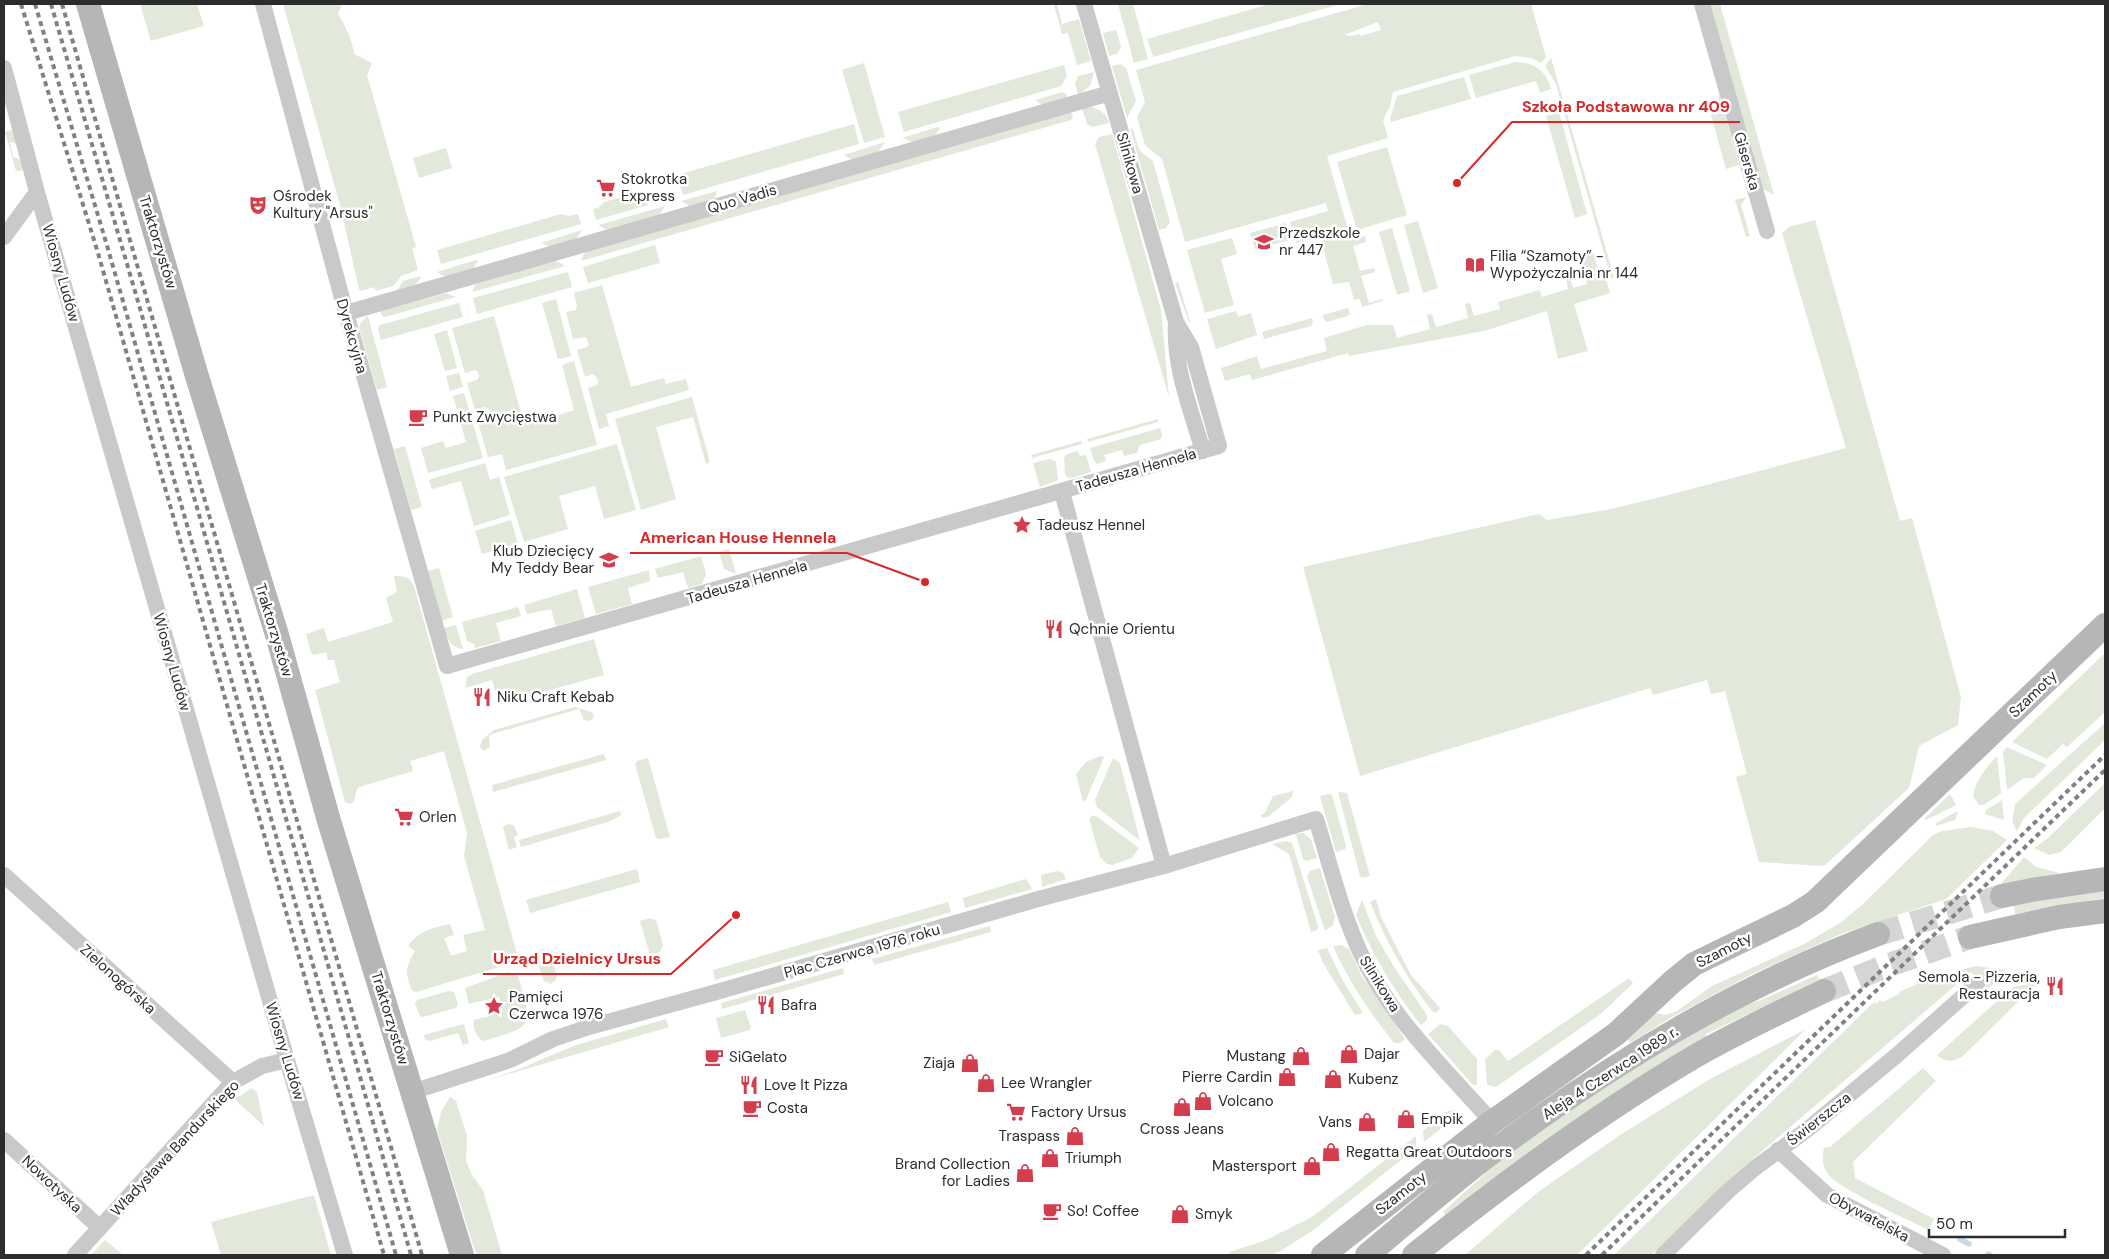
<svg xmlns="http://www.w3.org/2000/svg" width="2109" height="1259" viewBox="0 0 2109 1259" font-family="'DM Sans',sans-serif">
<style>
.green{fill:#e2e8da;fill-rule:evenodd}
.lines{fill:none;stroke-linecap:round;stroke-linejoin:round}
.stream{stroke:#c8dce7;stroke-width:5.5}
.secondary-tunnel{stroke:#d5d5d5;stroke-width:24;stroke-dasharray:24 12;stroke-linecap:butt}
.street{stroke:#c9c9c9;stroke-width:16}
.secondary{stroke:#b6b6b6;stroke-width:24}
.rail{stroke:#818181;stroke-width:4;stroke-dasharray:5 4;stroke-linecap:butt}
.labels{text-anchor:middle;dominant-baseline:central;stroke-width:5;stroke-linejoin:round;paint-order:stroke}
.street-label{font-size:15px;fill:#2c2c2c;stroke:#fff}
.poi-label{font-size:15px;fill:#2c2c2c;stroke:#fff;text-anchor:start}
.leader{fill:none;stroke:#d62828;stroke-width:2}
.callout-dot{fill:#d62828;stroke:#fff;stroke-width:2}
.callout-label{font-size:16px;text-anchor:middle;font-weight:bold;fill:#d62828;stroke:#fff;stroke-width:5;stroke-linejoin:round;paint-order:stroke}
</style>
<rect width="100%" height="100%" fill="#fff"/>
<path class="green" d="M140 4H197L204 26 151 41Z
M283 4H342L338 14C344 22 354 45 354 54L372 63 367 75 416 247 412 248 418 270 401 276 393 286 376 291 374 287 361 291 359 289 340 205Z
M1057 4 1062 24 1079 19 1091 61 1077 65 1068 33 1062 34 1054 5Z
M1118 4H1133L1148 59 1134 63Z
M1270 4H1341L1153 57 1147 39Z
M1368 4H1531L1546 57 1541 63 1531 58 1515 56 1393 92 1390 106 1383 120 1388 138 1327 156 1351 240 1365 236 1366 242 1353 246 1360 271 1374 268 1375 272 1361 276 1369 303 1382 299 1383 301 1362 307 1360 299 1354 300 1349 282 1333 284 1320 237 1296 243 1290 222 1328 211 1326 203 1185 242 1162 159 1145 145 1137 117 1145 102 1136 70ZM1378 22 1381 30 1360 36 1359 34 1351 36 1344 35Z
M1710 4H1720L1774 195 1763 189Z
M1116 30 1121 47 1117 54 1109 56 1103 33Z
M1551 58 1614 277 1611 278 1556 84 1545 66Z
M1515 62C1534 62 1547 71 1551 89L1540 93 1536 81 1476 98 1469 75Z
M864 63 885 137 864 143 842 70Z
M1120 64 1126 68 1136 101 1127 118 1112 66Z
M1064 65 1067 76 1061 86 904 132 898 112Z
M1094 72 1090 86 1078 95 1075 83 1078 76Z
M1464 77 1471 99 1391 122 1390 119 1397 96Z
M1062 92 1066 94 1067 98 1042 105 1035 100Z
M1719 94 1739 165 1726 169 1711 115 1718 106Z
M1092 107C1100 110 1107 114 1109 123L1092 127 1087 124 1082 108Z
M1071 112 1073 117 1071 120 581 261 583 255 587 251Z
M1559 112 1587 214 1575 218 1546 116Z
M854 124 859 144 683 195 677 175Z
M938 127 940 128 935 136 913 142 902 138Z
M1130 128 1133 129 1139 150 1153 161 1170 222 1166 228 1159 230Z
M12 130 17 133 21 145 10 142 13 157 25 161 24 170 16 171 5 132Z
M1112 134 1161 310 1169 397 1095 144 1099 137Z
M885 142 878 152 852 160 844 155Z
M1387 147 1407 215 1357 230 1337 162Z
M446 148 452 168 419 178 413 158Z
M643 191 648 205 596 220 593 209 598 208 604 202Z
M717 191 714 200 689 206 681 201Z
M1746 197 1741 205 1750 236 1746 237 1735 200Z
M665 206 659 215 612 229H604L599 225Z
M561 214 569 216 578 214 581 224 441 264 437 250Z
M1815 220 1900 521 1912 518 1961 697 1958 725 1919 746 1909 788 1824 866 1759 862 1736 777 1747 774 1725 691 1711 694 1707 680 1653 695 1650 688 1360 776 1303 567 1539 514 1547 520 1606 510 1657 498 1846 448 1782 233 1789 227Z
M1418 221 1438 288 1423 293 1404 225Z
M1286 223 1290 240 1255 249 1250 233Z
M1392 228 1410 291 1397 295 1379 232Z
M582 230 576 239 550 247 541 243Z
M1232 238 1237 254 1221 259 1234 305 1205 313 1187 250Z
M655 245 660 263 588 283 583 267Z
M1593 252 1601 280 1606 279 1610 293 1574 304 1588 351 1558 359 1547 311 1484 331 1349 356 1348 353 1252 380 1250 374 1225 381 1221 368 1257 356 1261 369 1327 351 1324 338 1367 325H1393L1397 338 1430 329 1427 315 1432 314 1436 327 1468 318 1465 304 1470 303 1474 316 1500 309 1498 302 1540 290 1542 297 1568 289 1565 276 1570 278 1573 288 1587 284 1580 256Z
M476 260 478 261 473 269C461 273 447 281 437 272Z
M552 261 559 262 565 266 472 292 476 284Z
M568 272 572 287 477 314 473 298Z
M421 276C417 288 407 288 397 291L403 281Z
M1178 282 1190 321 1189 322 1175 283Z
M602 285 631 387 664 378 666 384 686 379 689 390 606 414 609 426 599 429 588 388 597 385 598 381 596 376 592 374 585 377 577 350 587 347 589 345 586 337 573 339 566 312 576 310 577 306 574 293Z
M446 293 456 297 385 317 382 316 380 311Z
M556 299 571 356 558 359 542 303Z
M459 303 463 317 381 340 378 329 380 325Z
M1348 308 1350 314 1348 316 1327 322 1324 320 1323 315Z
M1236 311 1238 317 1251 313 1257 335 1216 349 1207 319Z
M368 316 387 387 377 390 359 327 361 322Z
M494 316 523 420 554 411 556 416 574 410 562 365 574 361 597 445 506 470 502 454 488 457 477 419 488 416 490 413 488 408 485 407 475 410 467 383 477 380 479 377 478 372 475 370 465 373 452 328Z
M1312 318 1313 323 1311 326 1264 339 1262 332Z
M447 330 457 368 445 371 434 334Z
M459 373 463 387 450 391 446 376Z
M464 393 483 458 428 473 421 448 443 441 446 448 466 442 453 396Z
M692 397 710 462 706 464 693 417 656 427 676 499 641 510 615 419Z
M1158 419V422L1088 442 1087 439Z
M1160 428 1162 435 1161 439 1140 445 1137 453 1124 456 1122 450 1104 455 1106 461 1097 464 1094 461 1090 448Z
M1081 441 1082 444 1032 458 1031 455Z
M617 444 636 510 604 519 595 486 559 496 568 529 524 542 504 477Z
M405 446 422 507 411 510 394 449Z
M1078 451 1080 456 1086 455 1091 472 1071 478 1067 477 1065 474 1064 458 1067 454Z
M1050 459 1056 462 1058 480 1040 487 1033 463Z
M485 463 490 480 499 477 510 515 474 526 461 481 432 489 429 481 431 479Z
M511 520 518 544 482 554 475 531Z
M729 549 736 574 724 569 719 552Z
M701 556 706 574 702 584 688 588 683 572 658 578 655 569Z
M439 568 453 617 441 621 427 571Z
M649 570 650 581 628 588 632 604 596 614 588 587Z
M394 576C404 576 409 576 414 586L519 961 416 992 412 991C405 972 405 969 415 951L408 946C418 931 433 928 450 924L454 935 444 938 451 956 467 951 463 935 485 930 464 856 467 833 444 751 410 761 413 771 359 787 357 789 354 801 351 804 345 802 315 690 340 682 334 660H328L326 652 314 655 311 653 306 634 324 628 328 642 393 622 386 598 397 592Z
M577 589 585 618 556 626 551 609 527 614 524 605Z
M518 607 521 616 496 623 501 641 475 648 474 644 467 641 462 622Z
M456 625 463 649C451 648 447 639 444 628Z
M594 639 604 675 499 704 492 680 465 688 467 677 472 674Z
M2105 653V712L2067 747 2063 744 2047 759 2012 742Z
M575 707 592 712 594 718 588 721 584 720 579 709 492 734 489 736 490 747 484 751 480 747 482 740 494 730Z
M2105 723V740L2024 818 2017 831 2012 822 2015 804Z
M2007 747 2047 765 2034 778H2024L2007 790 2003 751Z
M604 754 606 760 493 792 492 785Z
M1100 756 1104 757 1086 800 1083 801 1076 774 1086 762Z
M1997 756 2001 793 1984 805H1979L1973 796C1976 779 1986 768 1997 756Z
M648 758 670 837 659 839 656 838 635 764 637 761Z
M1113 758 1120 763 1140 841 1097 807 1095 800Z
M2105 783V808L2061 852 2049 855 2034 848 2048 838Z
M1293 791 1292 797 1269 816 1263 818 1260 815 1264 814 1273 796Z
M1338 792 1347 793 1370 876 1362 878 1360 876Z
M1329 794 1332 795 1346 846 1345 849 1336 852 1320 796Z
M1950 794 1956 805 1926 820 1925 818Z
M2002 800 2004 820 1985 814 1986 810Z
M620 811 621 815 611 821 521 847 519 840Z
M1958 811 1955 820 1936 826V823Z
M1092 816H1096L1139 848 1132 858 1112 865 1107 864 1100 857 1089 819Z
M508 824 514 825 518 835 514 837 517 847 509 850 503 827Z
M1971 827 1993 831 2007 840 1946 899 1841 934 1752 974 1672 1017 1630 1043 1628 1039 1655 1013 1666 1015 1677 1011 1712 986 1804 944 1840 923 1862 905 1933 835 1942 831Z
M1303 833 1311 839 1317 858 1306 861 1303 859 1296 834Z
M1287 841 1292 843 1318 926 1317 930 1311 932 1289 854 1272 844Z
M2024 857 2036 867 2060 873 2000 885Z
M1320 868 1335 917 1333 925 1325 931 1307 876 1310 871Z
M637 869 640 882 530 913 526 900Z
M1057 871 1063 873 1066 879 1042 887 1041 875Z
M1025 879 1029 883 1032 889 965 908 963 898Z
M2105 890V898L2015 914 2014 905Z
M1376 899 1381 917 1411 975 1440 1008 1436 1013 1432 1011C1406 977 1386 942 1370 902Z
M1362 900 1376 936 1394 967 1427 1015V1020L1421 1025C1394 991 1373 956 1356 915Z
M948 902 951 912 715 980 713 970Z
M650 918 656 920 663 945 660 952 650 955 640 921Z
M990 926 991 932 874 965 872 959Z
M1341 945 1349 949 1361 975 1405 1039 1400 1043H1394C1370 1013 1349 982 1333 946Z
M1327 948 1343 981 1363 1013 1355 1015 1323 963 1318 950Z
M542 949 550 953 557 976 556 980 551 984 544 981C541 971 532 956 542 949Z
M1975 966 2004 970 2005 975 1987 989 1971 972 1739 1171 1651 1255H1614L1874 1002 1876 1004 1880 1000 1883 1002 1899 994V992L1926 980Z
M843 968 844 974 722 1009 721 1003Z
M509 972 518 976C533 1028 535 1026 483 1041 477 1038 472 1027 474 1020L503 1012 499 997 469 1004 465 988Z
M1817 975 1820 980 1706 1034 1707 1037C1614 1088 1529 1151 1445 1215L1443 1212C1462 1195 1480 1177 1500 1161 1575 1100 1660 1052 1745 1005L1761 1000Z
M1629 978 1633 983 1602 1013 1496 1087 1487 1085 1485 1059 1495 1050H1499L1508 1061Z
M2034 983 2035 985 1963 1056C1953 1063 1945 1062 1937 1055L2013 987Z
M449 991 454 992 458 1004 456 1008 423 1017 420 1016 415 1004 417 1000Z
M745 1010 751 1028 750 1030 721 1038 716 1018Z
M666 1019 669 1027 488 1080 522 1068 573 1046Z
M464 1024 469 1043 463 1045 458 1033 429 1041 425 1039 424 1035Z
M1440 1024 1448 1026 1477 1059V1085H1473L1428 1034Z
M1806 1029 1577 1255H1465L1538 1192 1620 1135 1710 1079Z
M1923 1068 1936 1081 1853 1162 1855 1178 1934 1219 1929 1230C1907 1219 1840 1190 1828 1174 1822 1166 1822 1157 1824 1148L1830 1147Z
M251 1088 257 1092 264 1126 233 1098 242 1095Z
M450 1097 456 1101 467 1136 466 1161 472 1175 483 1190 502 1255H477L473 1245 437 1130 441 1112Z
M1454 1110V1118L1424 1142 1423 1131 1445 1112Z
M1416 1136V1148L1312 1231 1282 1250 1272 1255H1230L1229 1252 1264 1241 1312 1217Z
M314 1195 331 1255H221L211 1222Z
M105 1240 123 1255H91Z"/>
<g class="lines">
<path class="stream" d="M1960 1239 1969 1244
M1988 1254 1990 1255"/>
<path class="secondary-tunnel" d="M1878 934 2002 896
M1824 991 1886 966 1970 937"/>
<path class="street" d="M263 4 346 313 447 666 1219 446 1191 347 1176 322 1084 4
M1702 4 1767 231
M4 68 37 192 287 1060 345 1255
M4 237 37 192
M346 313 1110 93
M1176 322C1173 366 1191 410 1203 451
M1062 492 1164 866
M4 875 233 1082
M412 1092 510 1060 553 1039 589 1027 713 993 1042 898 1164 866 1316 819C1330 864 1341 911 1361 954 1390 1017 1446 1070 1492 1122
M4 1140 100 1228
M1778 1150 1827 1195 1943 1255
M75 1255 233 1082 262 1066 287 1060
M1663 1255 1727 1192 1755 1168 1808 1129 1897 1055 1977 984"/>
<path class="secondary" d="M88 4 196 373 277 635 329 821 462 1255
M2002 896 2032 890 2105 879
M1970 937 2059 917 2105 911
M1323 1255 1492 1122 1616 1034 1672 982 1694 964 1793 916 1815 902 2105 625
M1367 1255C1412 1218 1455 1179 1502 1145 1618 1059 1743 984 1878 934
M1414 1255C1505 1182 1598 1113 1699 1054 1740 1031 1782 1011 1824 991"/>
<path class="rail" d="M21 4 98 253 384 1255
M35 4 108 249 396 1255
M51 4 139 305 411 1255
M62 4 422 1255
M1586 1255 2105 755
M1602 1255 2105 770"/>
</g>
<defs>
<g id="supermarket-bare" transform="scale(1.5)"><path d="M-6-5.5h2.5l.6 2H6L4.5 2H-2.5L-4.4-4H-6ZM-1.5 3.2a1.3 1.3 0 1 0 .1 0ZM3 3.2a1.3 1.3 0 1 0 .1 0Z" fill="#d33d4d" stroke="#fff" stroke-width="2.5" paint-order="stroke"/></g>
<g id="theatre-bare" transform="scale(1.5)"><path d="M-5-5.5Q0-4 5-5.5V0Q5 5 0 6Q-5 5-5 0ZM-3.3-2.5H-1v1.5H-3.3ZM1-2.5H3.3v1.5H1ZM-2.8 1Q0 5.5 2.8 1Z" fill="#d33d4d" stroke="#fff" stroke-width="2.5" paint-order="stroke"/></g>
<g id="school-bare" transform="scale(1.5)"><path d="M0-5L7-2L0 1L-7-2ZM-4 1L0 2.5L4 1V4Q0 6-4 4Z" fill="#d33d4d" stroke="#fff" stroke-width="2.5" paint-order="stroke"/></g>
<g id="library-bare" transform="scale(1.5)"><path d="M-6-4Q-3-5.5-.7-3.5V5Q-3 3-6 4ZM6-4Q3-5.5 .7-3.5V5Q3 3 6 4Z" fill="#d33d4d" stroke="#fff" stroke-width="2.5" paint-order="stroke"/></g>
<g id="cafe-bare" transform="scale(1.5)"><path d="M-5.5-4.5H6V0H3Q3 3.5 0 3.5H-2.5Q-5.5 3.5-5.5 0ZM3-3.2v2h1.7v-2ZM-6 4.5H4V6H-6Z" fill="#d33d4d" stroke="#fff" stroke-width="2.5" paint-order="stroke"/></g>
<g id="sight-bare" transform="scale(1.5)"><path d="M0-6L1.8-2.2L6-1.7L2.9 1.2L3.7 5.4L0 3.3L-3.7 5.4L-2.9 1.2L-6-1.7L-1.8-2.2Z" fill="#d33d4d" stroke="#fff" stroke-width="2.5" paint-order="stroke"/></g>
<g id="restaurant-bare" transform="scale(1.5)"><path d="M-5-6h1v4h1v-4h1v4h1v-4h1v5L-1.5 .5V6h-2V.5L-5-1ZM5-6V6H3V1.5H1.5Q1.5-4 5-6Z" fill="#d33d4d" stroke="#fff" stroke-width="2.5" paint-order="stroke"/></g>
<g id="shop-bare" transform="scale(1.5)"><path d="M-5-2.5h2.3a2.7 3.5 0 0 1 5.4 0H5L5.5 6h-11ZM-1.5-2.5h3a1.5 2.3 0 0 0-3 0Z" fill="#d33d4d" stroke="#fff" stroke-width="2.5" paint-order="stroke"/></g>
</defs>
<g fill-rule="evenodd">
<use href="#supermarket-bare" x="606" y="188"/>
<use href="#theatre-bare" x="258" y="205"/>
<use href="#school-bare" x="1264" y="242"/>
<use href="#library-bare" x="1475" y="265"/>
<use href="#cafe-bare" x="418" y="417"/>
<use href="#sight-bare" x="1022" y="525"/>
<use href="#school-bare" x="609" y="560"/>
<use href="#restaurant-bare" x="1054" y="629"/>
<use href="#restaurant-bare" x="482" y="697"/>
<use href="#supermarket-bare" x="404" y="817"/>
<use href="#restaurant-bare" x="2055" y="986"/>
<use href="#restaurant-bare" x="766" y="1005"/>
<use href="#sight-bare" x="494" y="1006"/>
<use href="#shop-bare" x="1349" y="1054"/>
<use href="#shop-bare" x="1301" y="1056"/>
<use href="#cafe-bare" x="714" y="1057"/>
<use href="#shop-bare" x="970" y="1063"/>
<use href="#shop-bare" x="1287" y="1077"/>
<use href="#shop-bare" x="1333" y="1079"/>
<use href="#shop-bare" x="986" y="1083"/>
<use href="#restaurant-bare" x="749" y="1085"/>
<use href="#shop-bare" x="1203" y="1101"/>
<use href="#shop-bare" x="1182" y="1107"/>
<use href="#cafe-bare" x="752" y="1108"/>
<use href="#supermarket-bare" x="1016" y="1112"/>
<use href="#shop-bare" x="1406" y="1119"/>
<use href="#shop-bare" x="1367" y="1122"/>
<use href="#shop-bare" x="1075" y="1136"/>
<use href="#shop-bare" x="1331" y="1152"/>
<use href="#shop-bare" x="1050" y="1158"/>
<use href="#shop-bare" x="1312" y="1166"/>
<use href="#shop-bare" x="1025" y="1173"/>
<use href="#cafe-bare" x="1052" y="1211"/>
<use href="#shop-bare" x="1180" y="1214"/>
</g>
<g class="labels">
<g class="street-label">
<text transform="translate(1747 161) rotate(74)">Giserska</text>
<text transform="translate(1130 163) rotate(74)">Silnikowa</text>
<text transform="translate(742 199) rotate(-16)">Quo Vadis</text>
<text transform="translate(158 242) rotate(73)">Traktorzystów</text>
<text transform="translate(61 273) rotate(74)">Wiosny Ludów</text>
<text transform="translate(352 336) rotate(74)">Dyrekcyjna</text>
<text transform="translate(1136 470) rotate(-16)">Tadeusza Hennela</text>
<text transform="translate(747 582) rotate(-16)">Tadeusza Hennela</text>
<text transform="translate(274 630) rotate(73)">Traktorzystów</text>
<text transform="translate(172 662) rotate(74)">Wiosny Ludów</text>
<text transform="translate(2033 694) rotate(-44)">Szamoty</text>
<text transform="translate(1724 950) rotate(-27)">Szamoty</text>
<text transform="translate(862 951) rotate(-16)">Plac Czerwca 1976 roku</text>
<text transform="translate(118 979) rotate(42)">Zielonogórska</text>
<text transform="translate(1380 984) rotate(58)">Silnikowa</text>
<text transform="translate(390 1018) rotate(73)">Traktorzystów</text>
<text transform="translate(285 1051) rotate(73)">Wiosny Ludów</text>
<text transform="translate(1610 1073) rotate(-33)">Aleja 4 Czerwca 1989 r.</text>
<text transform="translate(1819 1119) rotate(-38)">Świerszcza</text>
<text transform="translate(175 1148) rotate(-47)">Władysława Bandurskiego</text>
<text transform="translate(52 1184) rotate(43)">Nowotyska</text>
<text transform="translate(1401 1193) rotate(-38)">Szamoty</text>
<text transform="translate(1869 1217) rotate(28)">Obywatelska</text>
</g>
<g class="poi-label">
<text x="621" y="179">Stokrotka<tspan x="621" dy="17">Express</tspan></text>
<text x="273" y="196">Ośrodek<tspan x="273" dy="17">Kultury "Arsus"</tspan></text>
<text x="1279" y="233">Przedszkole<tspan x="1279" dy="17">nr 447</tspan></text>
<text x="1490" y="256">Filia “Szamoty” -<tspan x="1490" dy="17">Wypożyczalnia nr 144</tspan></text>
<text x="433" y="417">Punkt Zwycięstwa</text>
<text x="1037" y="525">Tadeusz Hennel</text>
<text x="594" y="551" text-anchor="end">Klub Dziecięcy<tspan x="594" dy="17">My Teddy Bear</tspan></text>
<text x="1069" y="629">Qchnie Orientu</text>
<text x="497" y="697">Niku Craft Kebab</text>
<text x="419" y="817">Orlen</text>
<text x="2040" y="977" text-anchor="end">Semola - Pizzeria,<tspan x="2040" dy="17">Restauracja</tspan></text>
<text x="509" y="997">Pamięci<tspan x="509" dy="17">Czerwca 1976</tspan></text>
<text x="781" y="1005">Bafra</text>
<text x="1364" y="1054">Dajar</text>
<text x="1286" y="1056" text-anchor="end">Mustang</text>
<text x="729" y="1057">SiGelato</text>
<text x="955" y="1063" text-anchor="end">Ziaja</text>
<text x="1272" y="1077" text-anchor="end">Pierre Cardin</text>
<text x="1348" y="1079">Kubenz</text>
<text x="1001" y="1083">Lee Wrangler</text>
<text x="764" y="1085">Love It Pizza</text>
<text x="1218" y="1101">Volcano</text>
<text x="767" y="1108">Costa</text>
<text x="1031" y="1112">Factory Ursus</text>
<text x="1421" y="1119">Empik</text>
<text x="1352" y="1122" text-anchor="end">Vans</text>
<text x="1182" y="1129" text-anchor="middle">Cross Jeans</text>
<text x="1060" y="1136" text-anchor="end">Traspass</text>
<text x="1346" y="1152">Regatta Great Outdoors</text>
<text x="1065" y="1158">Triumph</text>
<text x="1010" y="1164" text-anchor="end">Brand Collection<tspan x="1010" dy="17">for Ladies</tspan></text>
<text x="1297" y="1166" text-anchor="end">Mastersport</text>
<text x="1067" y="1211">So! Coffee</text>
<text x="1195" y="1214">Smyk</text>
</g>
</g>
<path class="leader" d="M1457 183L1512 122H1740M925 582L847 553H630M736 915L671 974H483"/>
<g class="callout-dot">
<circle cx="1457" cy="183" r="5"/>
<circle cx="925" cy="582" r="5"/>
<circle cx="736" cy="915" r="5"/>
</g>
<g class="callout-label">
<text x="1626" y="112">Szkoła Podstawowa nr 409</text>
<text x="738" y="543">American House Hennela</text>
<text x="577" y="964">Urząd Dzielnicy Ursus</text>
</g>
<rect width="2109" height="1259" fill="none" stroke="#2c2c2c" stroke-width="10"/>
<path d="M1929 1229v8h136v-8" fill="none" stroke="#2c2c2c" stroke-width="2.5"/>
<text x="1936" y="1229" font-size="15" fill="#2c2c2c" stroke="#ffffff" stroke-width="4" paint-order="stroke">50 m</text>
</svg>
